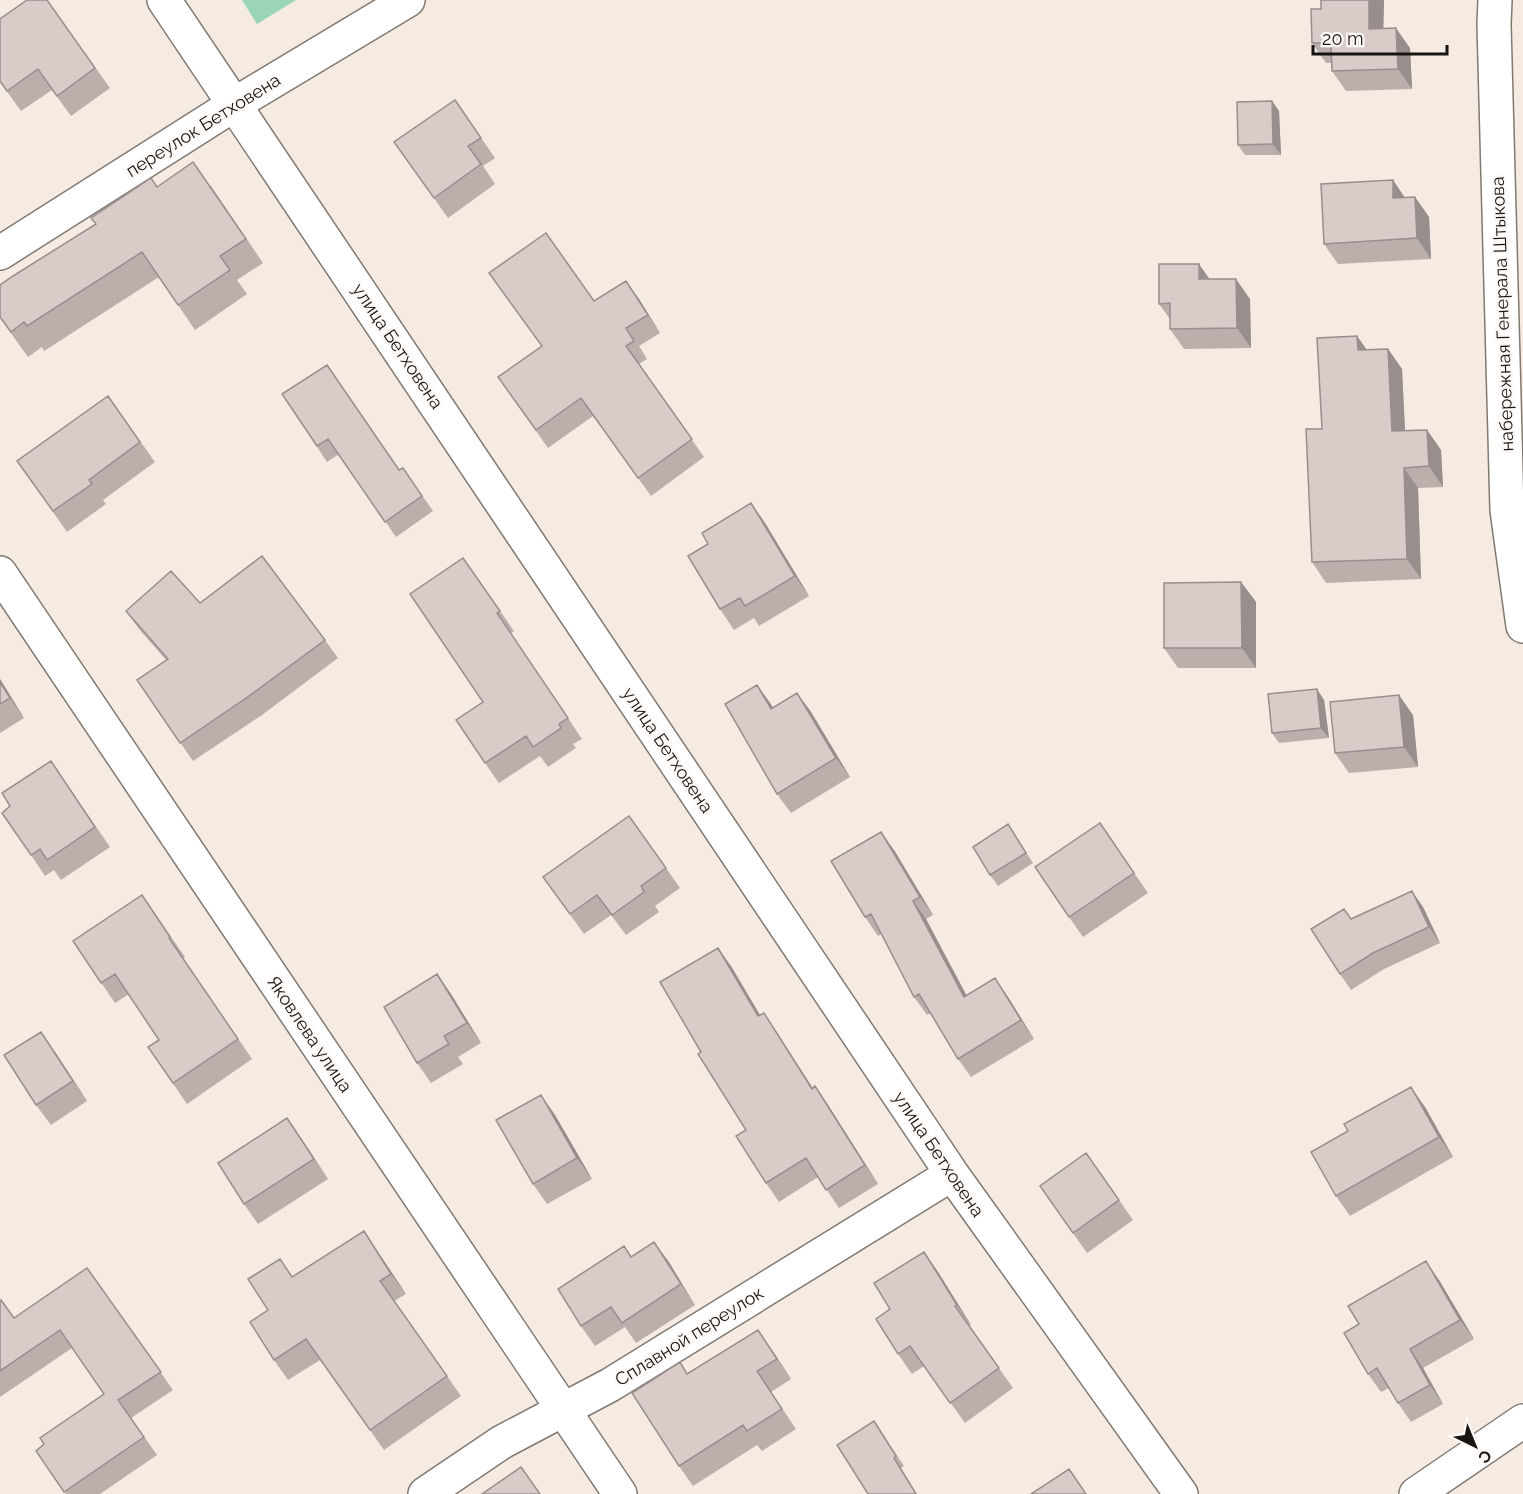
<svg xmlns="http://www.w3.org/2000/svg" width="1523" height="1494" viewBox="0 0 1523 1494" font-family="Raleway,sans-serif">
<style>
.green{fill:#9ad5b7}
.lines{fill:none;stroke-linecap:round;stroke-linejoin:round}
.minor-casing{stroke:#827971;stroke-width:36}
.minor{stroke:#fff;stroke-width:33}
.wall{fill:#bbafac}
.shaded-wall{fill:#988e8c}
.building{fill:#d9cbc8;stroke:#988e8c;stroke-width:1.5}
.labels{text-anchor:middle;dominant-baseline:central;stroke-width:5;stroke-linejoin:round;paint-order:stroke}
.street-label{font-size:18px;fill:#181512;stroke:#fef9f6}
</style>
<rect width="100%" height="100%" fill="#f5ebe2"/>
<path class="green" d="M242 0H296L257 24Z"/>
<g class="lines">
<g class="minor-casing">
<path id="minor" d="M164 0 952 1174 1181 1494
M1495 0 1494 24 1507 510 1523 626
M0 253 235 104 408 0
M0 573 620 1494
M425 1494 502 1442 610 1385 952 1174
M1416 1494 1523 1421"/>
</g>
<use href="#minor" class="minor"/>
</g>
<path class="wall" d="M47 0 110 88 71 116 52 90 21 111 0 82Z
M1321 0H1384L1383 28 1410 48 1412 89 1346 91 1332 71V63H1326L1312 43 1321 9Z
M455 100 495 158 483 166 495 184 448 218 394 142Z
M1272 101 1279 111 1281 155H1245L1238 145Z
M1393 180 1405 198 1415 197 1429 217 1431 259 1338 264 1324 244Z
M157 186H211L263 263 237 280 247 294 195 330 159 277 44 351 42 347 28 357 0 318V285Z
M1210 279 1250 299 1251 348 1184 349 1170 329V319L1159 304Z
M639 299 660 333 639 346 647 359 639 364 704 457 651 496 593 416 548 448 498 377 542 346 594 301Z
M1357 336 1367 350 1388 349 1402 369 1405 431 1427 430 1441 450 1443 487 1418 488 1421 579 1326 583 1312 562 1322 429Z
M282 394 399 470 403 468 433 511 396 537 339 454 327 462Z
M108 396 155 462 103 500 106 504 67 532 17 461Z
M751 503 765 523 809 596 759 626 754 618 734 630 720 609 708 544Z
M463 558 514 631 511 633 582 739 573 744 576 748 548 767 540 756 499 783 485 763 483 702Z
M1241 582 1256 602V668H1178L1164 648Z
M200 603 325 640 338 658 262 715 193 761 137 680 166 660 139 629 126 611Z
M0 679 24 718 0 733Z
M757 685 773 708 797 693 811 712 850 777 791 813 777 794Z
M1324 700 1329 738 1279 743 1272 733Z
M1413 715 1418 767 1349 773 1335 753Z
M51 761 110 847 61 880 54 870 45 876 31 855 10 806Z
M1100 823 1148 893 1083 937 1069 917Z
M1008 824 1033 863 998 886 990 875Z
M894 850 933 915 926 919 966 995 1008 997 1034 1039 971 1077 958 1059 931 1013 927 1015 914 997 881 934 878 936 865 917Z
M666 868 680 888 655 906 659 912 626 935 611 915 584 934 543 877Z
M142 895 185 957 183 958 252 1059 187 1104 148 1047 159 1040 129 994 115 1003 73 941Z
M1423 907 1440 943 1384 969 1351 990 1340 974 1351 919Z
M731 966 760 1015 776 1031 813 1088 815 1086 828 1105 878 1184 839 1208 818 1177 779 1202 766 1183 746 1130 701 1052Z
M437 974 451 994 481 1043 458 1057 463 1064 431 1083 417 1063Z
M55 1052 87 1101 51 1125 36 1105Z
M541 1095 555 1115 592 1179 547 1204 533 1184Z
M1425 1107 1453 1157 1350 1216 1336 1196Z
M287 1118 328 1179 258 1224 244 1204Z
M1086 1153 1133 1220 1087 1253 1040 1186Z
M364 1231 406 1294 394 1301 461 1396 384 1450 320 1360 288 1380 274 1360 293 1276Z
M654 1242 695 1305 636 1343 625 1327 595 1346 581 1326 624 1246 631 1257Z
M924 1252 938 1272 971 1325 969 1326 1013 1388 965 1423 924 1366 912 1374 898 1354 890 1309Z
M87 1268 173 1390 131 1418 157 1455 100 1494H66L36 1451 44 1444 104 1394 72 1348 0 1397V1301L14 1318Z
M1439 1280 1474 1339 1423 1368 1443 1404 1411 1422 1398 1403 1389 1388 1381 1392 1368 1374Z
M772 1350 791 1379 771 1392 796 1429 762 1451 757 1445 693 1486 679 1466 687 1374Z
M874 1421 904 1466 901 1468 917 1494H868Z"/>
<path class="shaded-wall" d="M1369 0H1384L1383 49 1369 29Z
M1396 28 1410 48 1412 89 1398 69Z
M1272 101 1279 111 1281 155 1273 144Z
M1393 180 1407 201 1393 198Z
M1415 197 1429 217 1431 259 1417 238Z
M1199 264 1213 284 1199 279Z
M1236 279 1250 299 1251 348 1237 328Z
M626 281 639 299 660 333 648 315Z
M1357 336 1371 356 1358 350Z
M1388 349 1402 369 1406 451 1392 431Z
M1427 430 1441 450 1443 487 1429 466Z
M1404 468 1418 488 1421 579 1407 559Z
M751 503 765 523 809 596 795 576Z
M1241 582 1256 602V668L1242 648Z
M0 679 24 718 10 698 0 682Z
M757 685 771 704 784 728 771 709Z
M1317 689 1324 700 1329 738 1321 728Z
M797 693 811 712 850 777 836 758Z
M1399 695 1413 715 1418 767 1404 747Z
M881 832 894 850 933 915 920 897Z
M1412 891 1423 907 1440 943 1429 927Z
M913 901 926 919 977 1015 964 997Z
M718 948 731 966 771 1034 758 1016Z
M437 974 451 994 481 1043 467 1023Z
M995 978 1008 997 1034 1039 1021 1020Z
M764 1013 776 1031 824 1107 812 1089Z
M41 1032 55 1052 87 1101 73 1081Z
M815 1086 828 1105 878 1184 865 1165Z
M1411 1087 1425 1107 1453 1157 1439 1137Z
M541 1095 555 1115 592 1179 577 1158Z
M287 1118 301 1138 328 1179 314 1159Z
M364 1231 406 1294 391 1274Z
M654 1242 669 1262 695 1305 681 1284Z
M924 1252 938 1272 971 1325 957 1305Z
M1426 1261 1439 1280 1474 1339 1460 1320Z
M758 1330 772 1350 791 1379 777 1359Z
M1410 1349 1423 1368 1443 1404 1430 1385Z"/>
<path class="building" d="M27 0H47L95 68 57 96 38 69 7 91 0 81V19Z
M1321 0H1369V29L1396 28 1398 69 1332 71 1331 43H1312L1311 9H1321Z
M455 100 481 138 468 146 481 164 434 198 394 142Z
M1272 101 1273 144 1238 145 1237 102Z
M193 162 246 239 220 256 230 270 178 305 142 252 27 326 24 322 11 332 0 317V285L13 276 96 224 91 218 151 178 157 187Z
M1393 180V198L1415 197 1417 238 1324 244 1321 184Z
M546 233 594 301 626 281 648 315 626 328 634 341 626 346 692 439 638 478 581 398 536 430 498 377 542 346 489 273Z
M1159 264H1199V279H1236L1237 328 1170 329V303L1159 304Z
M1357 336 1358 350 1388 349 1392 431 1427 430 1429 466 1404 468 1407 559 1312 562 1306 429H1322L1317 338Z
M327 365 399 470 403 468 422 496 385 522 328 439 317 446 282 394Z
M108 396 140 442 89 480 92 484 53 511 17 461Z
M751 503 795 576 745 606 740 598 720 609 688 556 708 544 702 533Z
M262 556 325 640 249 696 180 743 137 680 168 659 126 611 171 571 200 603Z
M463 558 500 611 497 613 568 718 559 724 561 728 533 747 526 736 485 763 456 720 483 702 410 594Z
M1241 582 1242 648H1164V583Z
M0 682 10 698 0 704Z
M757 685 771 709 797 693 836 758 777 794 725 704Z
M1317 689 1321 728 1272 733 1268 694Z
M1399 695 1404 747 1335 753 1330 702Z
M51 761 95 827 47 860 40 849 31 855 2 813 10 806 2 793Z
M629 816 666 868 641 886 644 892 612 915 597 895 570 914 543 877Z
M1100 823 1134 873 1069 917 1035 867Z
M1008 824 1026 853 990 875 973 847Z
M881 832 920 897 913 901 964 997 995 978 1021 1020 958 1059 919 994 914 997 871 914 865 917 831 861Z
M1412 891 1429 927 1373 953 1340 974 1311 929 1344 909 1351 919Z
M142 895 170 937 169 938 238 1039 173 1083 148 1047 159 1040 115 974 101 983 73 941Z
M718 948 758 1016 764 1013 812 1089 815 1086 865 1165 826 1190 806 1158 766 1183 736 1136 746 1130 698 1054 701 1052 660 982Z
M437 974 467 1023 444 1036 449 1044 417 1063 384 1007Z
M41 1032 73 1081 36 1105 4 1055Z
M1411 1087 1439 1137 1336 1196 1311 1152 1348 1131 1344 1124Z
M541 1095 577 1158 533 1184 496 1120Z
M287 1118 314 1159 244 1204 218 1163Z
M1086 1153 1119 1200 1073 1233 1040 1186Z
M364 1231 391 1274 380 1281 447 1376 370 1430 306 1339 274 1360 250 1322 268 1310 248 1279 280 1259 292 1277Z
M654 1242 681 1284 622 1323 611 1307 581 1326 558 1289 624 1246 631 1257Z
M924 1252 957 1305 955 1306 999 1368 950 1403 910 1346 898 1354 876 1319 890 1309 874 1283Z
M1426 1261 1460 1320 1410 1349 1430 1385 1398 1403 1377 1368 1368 1374 1344 1333 1359 1324 1348 1306Z
M87 1268 161 1372 118 1400 144 1437 64 1492 36 1451 44 1444 40 1438 104 1394 60 1330 0 1371V1301L1 1300 14 1318Z
M758 1330 777 1359 757 1371 782 1409 747 1431 743 1425 679 1466 632 1393 680 1362 687 1374Z
M874 1421 896 1456 894 1458 916 1494H868L837 1445Z
M521 1467 540 1494H482Z
M1069 1469 1086 1494H1031Z"/>
<g class="labels">
<g class="street-label">
<text transform="translate(203 125) rotate(-32)">переулок Бетховена</text>
<text transform="translate(1502 314) rotate(-92)">набережная Генерала Штыкова</text>
<text transform="translate(398 346) rotate(56)">улица Бетховена</text>
<text transform="translate(668 750) rotate(56)">улица Бетховена</text>
<text transform="translate(310 1034) rotate(56)">Яковлева улица</text>
<text transform="translate(939 1154) rotate(56)">улица Бетховена</text>
<text transform="translate(689 1336) rotate(-32)">Сплавной переулок</text>
</g>
</g>
<g transform="translate(1475 1446) rotate(137)" stroke="#fef9f6" stroke-width="4.5" paint-order="stroke">
<path d="M0-4.5L10 22L0 15L-10 22Z" fill="#181512"/>
<text y="-9" font-size="16" font-weight="bold" text-anchor="middle" fill="#181512">С</text>
</g>
<path d="M1313 45v9h134v-9" fill="none" stroke="#181512" stroke-width="3"/>
<text x="1322" y="45" font-size="18" fill="#181512" stroke="#fef9f6" stroke-width="4.5" paint-order="stroke">20 m</text>
</svg>
